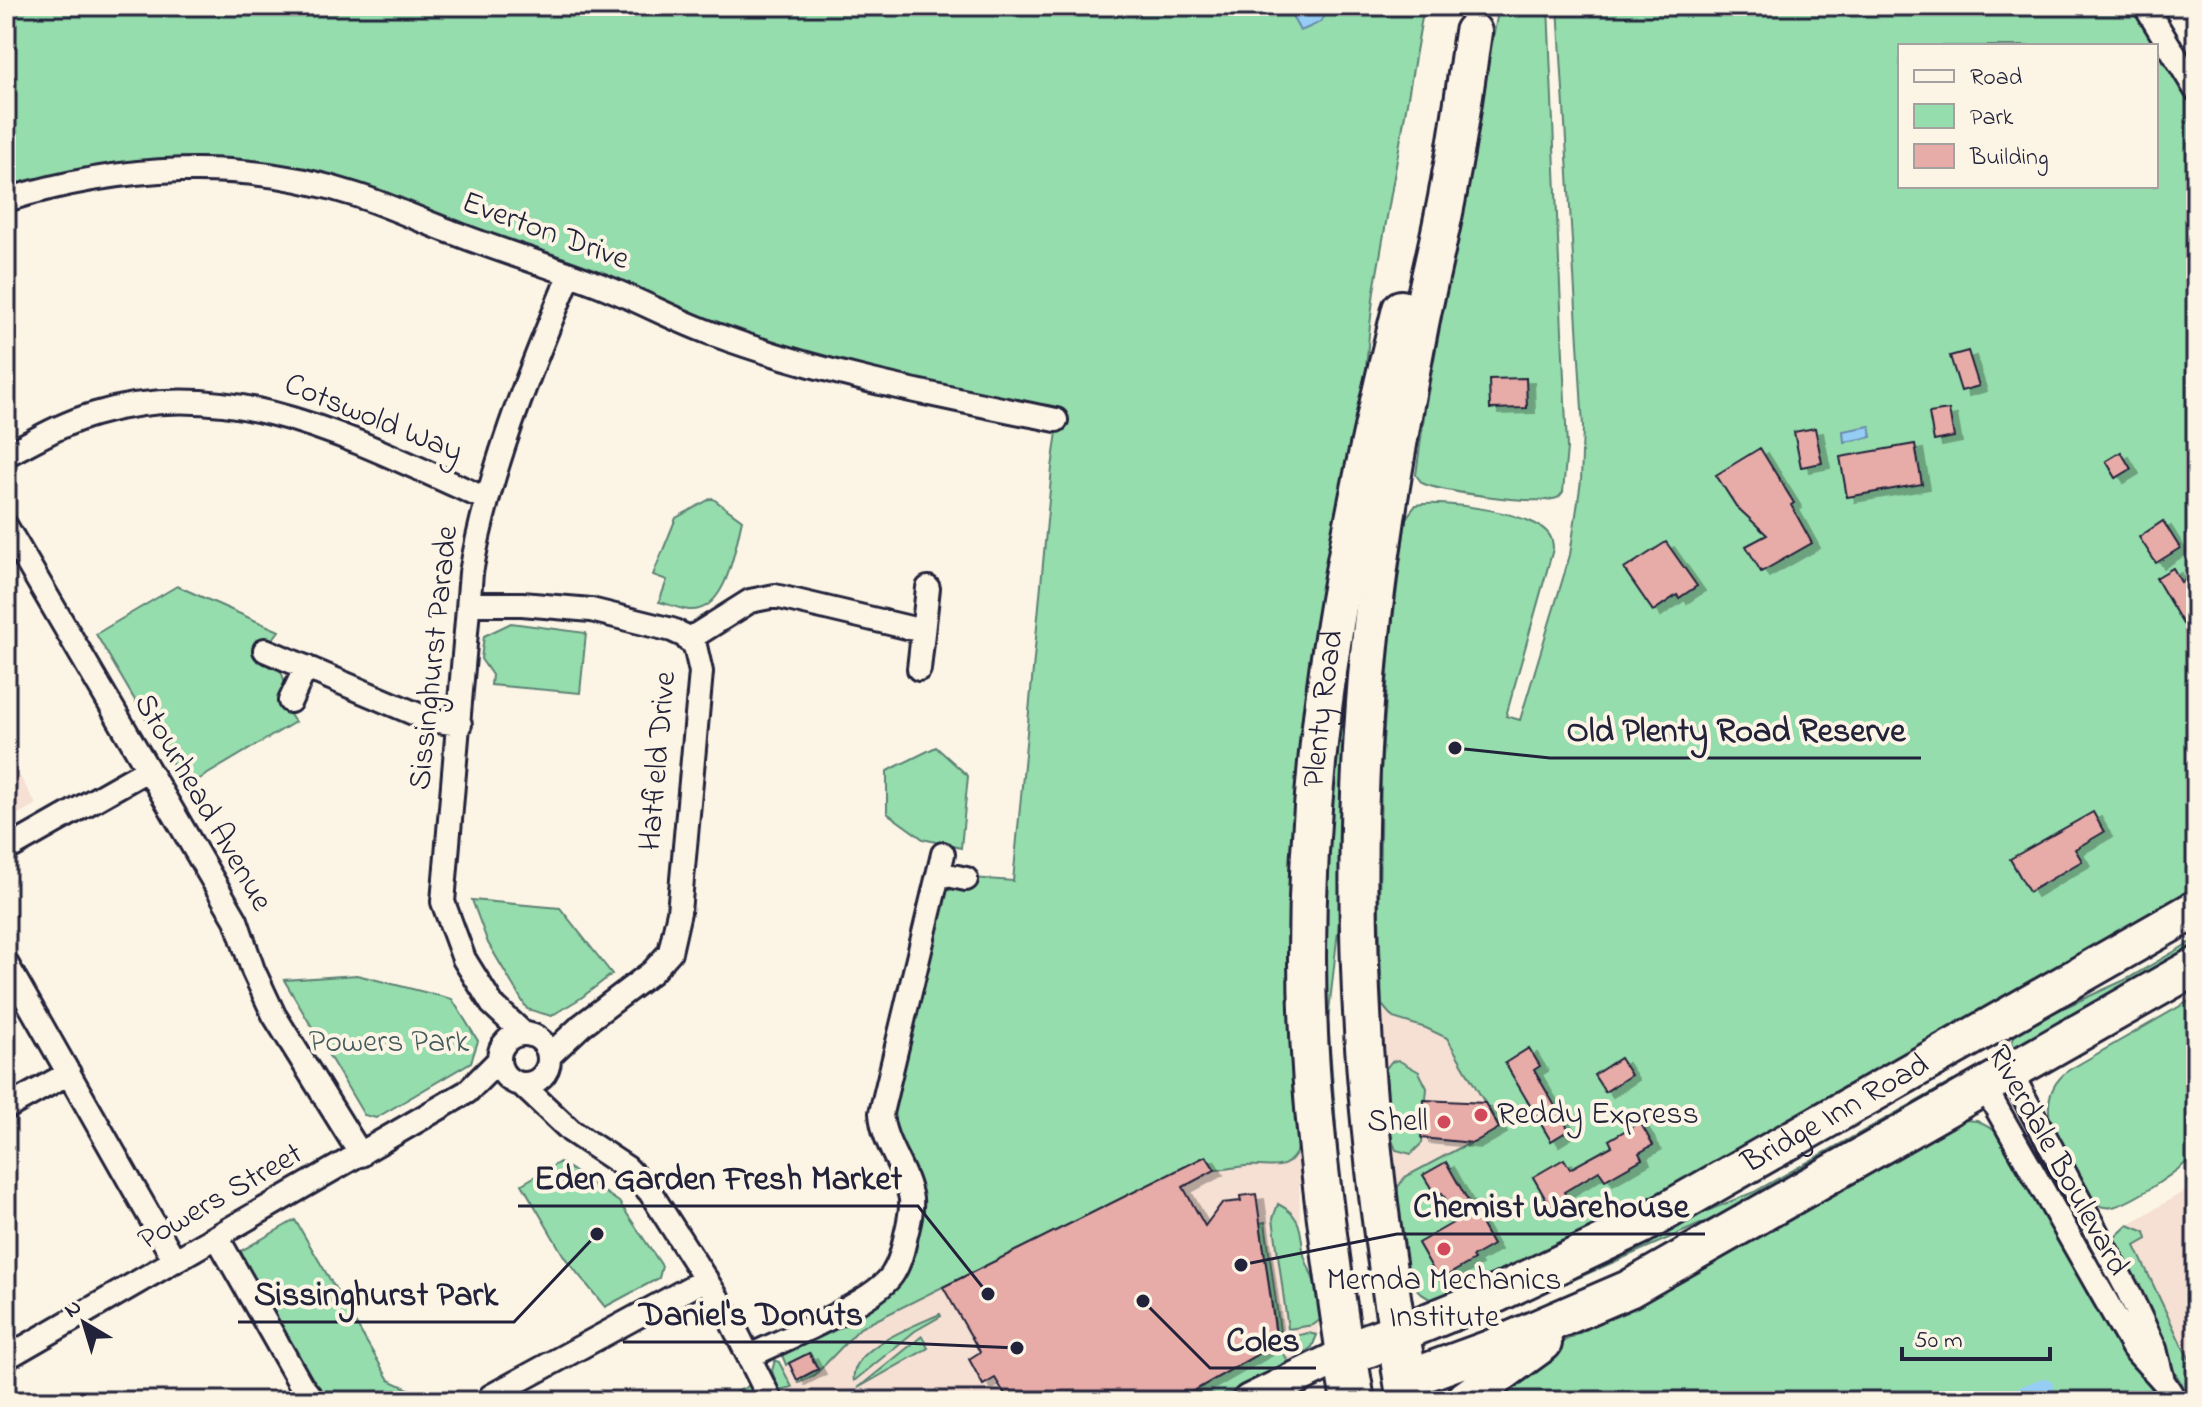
<svg xmlns="http://www.w3.org/2000/svg" width="2202" height="1407" viewBox="0 0 2202 1407" font-family="'Indie Flower',sans-serif">
<style>
.built{fill:#f6dfd3}
.green{fill:#95ddac;stroke:#5c8074;stroke-width:2;fill-rule:evenodd}
.water{fill:#96cdf5;stroke:#6889ab;stroke-width:2}
.lines{fill:none;stroke-linecap:round;stroke-linejoin:round}
.canal{stroke:#96cdf5;stroke-width:20}
.building{fill:#e7aca8;stroke:#22223b;stroke-width:2;filter:url(#shadow)}
.street-casing{stroke:#22223b;stroke-width:28}
.secondary-casing{stroke:#22223b;stroke-width:38}
.primary-casing{stroke:#22223b;stroke-width:42}
.highway-casing{stroke:#22223b;stroke-width:48}
.street{stroke:#fcf5e5;stroke-width:22}
.secondary{stroke:#fcf5e5;stroke-width:32}
.primary{stroke:#fcf5e5;stroke-width:36}
.highway{stroke:#fcf5e5;stroke-width:42}
.poi-dot{fill:#d1495b;stroke:#fcf5e5;stroke-width:3}
.labels{text-anchor:middle;dominant-baseline:central;stroke-width:8;stroke-linejoin:round;paint-order:stroke}
.street-label{font-size:32px;fill:#22223b;stroke:#fcf5e5}
.park-label{font-size:32px;fill:#445a5d;stroke:#fcf5e5}
.poi-label{font-size:32px;fill:#22223b;stroke:#fcf5e5;text-anchor:start}
.leader{fill:none;stroke:#22223b;stroke-width:3}
.callout-dot{fill:#22223b;stroke:#fcf5e5;stroke-width:3}
.callout-label{font-size:34px;text-anchor:middle;font-weight:bold;fill:#22223b;stroke:#fcf5e5;stroke-width:8;stroke-linejoin:round;paint-order:stroke}
</style>
<defs>
<filter id="shadow"><feDropShadow dx="8" dy="5" stdDeviation="0" flood-color="#0004"/></filter>
</defs>
<rect width="100%" height="100%" fill="#fcf5e5"/>
<filter id="ink" filterUnits="userSpaceOnUse"><feTurbulence type="fractalNoise" baseFrequency=".0125" numOctaves="2"/><feDisplacementMap in="SourceGraphic" scale="16" xChannelSelector="R" yChannelSelector="G"/><feConvolveMatrix kernelMatrix="1 2 1 2 8 2 1 2 1" color-interpolation-filters="sRGB"/></filter>
<g filter="url(#ink)">
<path class="built" d="M6 753 36 804 6 821Z
M1381 997 1382 1005 1442 1030 1499 1128 1398 1187 1397 1193Z
M1299 1147 1300 1228 1305 1259 1318 1285 1321 1302 1317 1335 1312 1347 1304 1354 1217 1401H784L772 1371 1217 1151 1289 1162Z
M2196 1184V1401H2192L2167 1360 2113 1239 2128 1225Z"/>
<path class="green" d="M6 6H1424L1374 291 1369 334 1300 1145C1287 1176 1272 1164 1247 1166 1236 1167 1225 1169 1215 1170L1206 1156 860 1328 815 1375 799 1383 797 1380 818 1369 810 1353 786 1365 781 1353 878 1303 904 1276 912 1259 921 1220 922 1201 894 1131 892 1113 945 892 954 888 969 891 973 878 1013 881 1052 468 1060 410 868 369 720 326 558 257 487 235 362 186 226 160 170 159 83 169 6 189Z
M1499 6H1548L1567 448 1563 492C1559 497 1559 498 1553 499 1532 504 1441 492 1422 483L1416 475 1425 409Z
M1558 6H2132L2196 111V891L1594 1232C1558 1236 1533 1258 1501 1273 1480 1283 1458 1292 1436 1301 1425 1298 1417 1292 1412 1282 1405 1268 1395 1201 1398 1187L1405 1177 1467 1144V1146L1499 1127 1447 1038 1426 1028 1393 1018 1382 1005 1379 912 1381 771 1390 643 1406 518 1416 505C1442 500 1528 512 1547 532 1552 537 1553 542 1553 549L1506 716 1520 720 1570 555 1581 481 1583 427ZM1900 46H2156V186H1900Z
M712 498 742 520C735 547 727 613 689 610 679 609 669 604 659 602L667 580 653 575 676 518Z
M1364 523 1342 894 1328 1021 1340 1178 1356 1299 1348 1301 1333 1198 1320 864Z
M177 586 279 631 272 640H269L272 664C287 673 286 686 281 702L295 722 186 787 96 634Z
M511 623 586 633 580 693 491 685 492 675 481 659 484 636Z
M936 747 968 776 961 848 923 839 887 813V771Z
M472 900 560 908 612 974 581 998 551 1016 527 1009 488 943Z
M2196 939V949L2016 1048 2012 1045 2014 1036 2048 1015 2127 979Z
M357 975 452 999 478 1041 471 1062 376 1118 364 1115 284 980Z
M2196 997V1154C2179 1170 2136 1201 2113 1207 2104 1209 2096 1205 2089 1200 2069 1163 2022 1104 2069 1070Z
M1398 1060 1419 1072 1427 1088 1422 1143 1411 1154 1396 1150 1392 1140 1385 1070 1391 1062Z
M1953 1081 1956 1084 1746 1204 1464 1328 1462 1321 1687 1219 1754 1192Z
M1965 1120 1977 1121 1998 1132 2159 1401H1478L1558 1344 1636 1304 1949 1125Z
M560 1162 619 1202 662 1266 659 1278 605 1307 565 1258 522 1184Z
M1278 1204C1286 1208 1293 1213 1297 1221 1303 1232 1301 1247 1305 1258 1313 1280 1323 1295 1320 1320L1313 1325 1288 1329 1273 1218Z
M295 1220 389 1380 415 1392 420 1401H323L249 1271 241 1251Z
M1265 1222 1280 1331 1276 1332 1260 1223Z
M2128 1225 2145 1232 2147 1239 2135 1246 2182 1346 2196 1369V1401L2192 1400 2167 1360 2114 1247 2113 1239Z
M940 1314 941 1316 915 1331 854 1381C848 1349 916 1325 940 1314Z
M1308 1333 1317 1335 1312 1347 1300 1356 1287 1338Z
M922 1336 928 1348 858 1388Z
M1278 1343 1288 1361 1217 1401H1177Z
M775 1360 779 1362 792 1387 779 1390 772 1371Z
M752 1384 760 1401H719Z"/>
<path class="water" d="M1294 6H1326C1327 23 1314 25 1300 31L1293 18Z
M1870 426 1872 437 1844 442 1843 431Z"/>
<g class="lines">
<path class="canal" d="M2011 1401 2044 1388"/>
</g>
<path class="building" d="M1968 351 1979 386 1961 391 1950 356Z
M1526 378 1527 408 1490 409 1489 379Z
M1949 410 1954 437 1934 441 1929 413Z
M1815 428 1822 463 1801 467 1794 432Z
M1915 444 1922 484 1847 497 1840 457Z
M1760 448 1794 503 1791 505 1812 543 1761 572 1746 546 1767 535 1736 506 1716 475Z
M2121 452 2131 469 2116 478 2106 461Z
M2163 521 2180 548 2156 563 2139 537Z
M1666 542 1697 586 1679 598 1677 595 1653 611 1624 569Z
M2173 568 2181 582 2196 573V616L2183 624 2156 578Z
M2093 812 2104 832 2075 849 2082 861 2029 892 2010 859Z
M1529 1048 1540 1066 1534 1070 1569 1130 1551 1141 1505 1063Z
M1620 1058 1631 1075 1605 1092 1594 1075Z
M1424 1100 1485 1103 1499 1128 1473 1143 1421 1138Z
M1640 1122 1653 1145 1639 1153 1642 1159 1605 1180 1599 1171 1564 1192 1569 1200 1552 1210 1533 1177 1564 1159 1570 1169 1612 1146 1609 1140Z
M1206 1156 1215 1170 1183 1187 1205 1226 1222 1203 1241 1201 1240 1196 1256 1194 1277 1343 1176 1401H1009L995 1378 983 1385 969 1359 980 1352 943 1287Z
M1446 1162 1493 1245 1472 1257 1474 1260 1439 1280 1418 1243 1458 1220 1442 1193 1436 1196 1423 1175Z
M809 1353 818 1369 797 1380 789 1363Z"/>
<g class="lines">
<g class="street-casing">
<path id="street" d="M2145 6 2196 90
M6 200C120 165 241 157 356 195 391 206 423 222 457 234 506 253 557 268 605 287 643 302 678 322 716 335 825 375 942 397 1056 420
M6 455C35 440 63 423 95 414 235 372 361 444 486 499
M6 526 236 920 253 970 274 1015 361 1155
M469 604H522L591 610 672 630 685 636 695 646 701 672 679 912 670 952 652 972 582 1025 549 1056
M688 640 750 601 775 596 923 631
M265 650 430 720 460 724
M919 669 928 588
M290 701 306 667
M6 850 147 770
M939 873 966 879
M6 963 175 1261
M524 1034 492 1004 464 959 443 902 471 573C489 468 530 371 570 274
M499 1059a25 25 0 1 1 50 0a25 25 0 1 1-50 0Z
M2011 1073 2127 1289 2155 1349 2163 1381
M521 1084 571 1131 627 1168 650 1192 727 1313 771 1401
M1985 1088 2133 1348 2163 1381 2176 1401
M6 1108 69 1073
M217 1237 301 1385 314 1401
M750 1356C784 1339 873 1303 892 1275 900 1263 903 1249 906 1235 909 1223 912 1211 911 1199 906 1168 883 1144 881 1113L943 854
M6 1358 467 1092 499 1060
M491 1396 706 1279"/>
</g>
<g class="secondary-casing">
<path id="secondary" d="M1249 1401 1345 1354"/>
</g>
<g class="primary-casing">
<g id="primary">
<path id="s1" d="M1473 32C1466 80 1460 128 1451 175 1443 225 1430 274 1420 324 1396 449 1374 576 1365 703 1349 914 1363 1126 1398 1334L1492 1296 1640 1226 2196 909"/>
<path id="s2" d="M1345 1354C1325 1221 1307 1090 1307 956 1307 734 1348 524 1401 309"/>
<path d="M1405 1380 1490 1349 1629 1289 2196 966"/>
<path d="M1463 1401 1543 1343"/>
</g>
</g>
<g class="highway-casing">
<path id="highway" d="M1353 1401 1345 1354 1398 1334 1409 1401"/>
</g>
<use href="#street" class="street"/>
<use href="#secondary" class="secondary"/>
<use href="#primary" class="primary"/>
<use href="#highway" class="highway"/>
</g>
</g>
<g class="poi-dot">
<circle cx="1481" cy="1115" r="8"/>
<circle cx="1444" cy="1122" r="8"/>
<circle cx="1444" cy="1249" r="8"/>
</g>
<g class="labels">
<g class="street-label">
<text transform="translate(545 232) rotate(20)">Everton Drive</text>
<text transform="translate(373 419) rotate(22)">Cotswold Way</text>
<text transform="translate(435 658) rotate(-84)">Sissinghurst Parade</text>
<text stroke="none"><textPath href="#s2" startOffset="648">Plenty Road</textPath></text>
<text transform="translate(659 761) rotate(-85)">Hatfield Drive</text>
<text transform="translate(202 803) rotate(60)">Stourhead Avenue</text>
<text stroke="none"><textPath href="#s1" startOffset="1804">Bridge Inn Road</textPath></text>
<text transform="translate(2057 1161) rotate(61)">Riverdale Boulevard</text>
<text transform="translate(221 1198) rotate(-30)">Powers Street</text>
</g>
<g class="park-label">
<text x="389" y="1043">Powers Park</text>
</g>
<g class="poi-label">
<text x="1497" y="1115">Reddy Express</text>
<text x="1428" y="1122" text-anchor="end">Shell</text>
<text x="1444" y="1281" text-anchor="middle">Mernda Mechanics<tspan x="1444" dy="37">Institute</tspan></text>
</g>
</g>
<path class="leader" d="M1455 748L1550 758H1921M988 1294L918 1206H518M1241 1265L1397 1234H1705M597 1234L514 1322H238M1017 1348L879 1342H623M1143 1301L1210 1368H1316"/>
<g class="callout-dot">
<circle cx="1455" cy="748" r="8"/>
<circle cx="988" cy="1294" r="8"/>
<circle cx="1241" cy="1265" r="8"/>
<circle cx="597" cy="1234" r="8"/>
<circle cx="1017" cy="1348" r="8"/>
<circle cx="1143" cy="1301" r="8"/>
</g>
<g class="callout-label">
<text x="1736" y="741">Old Plenty Road Reserve</text>
<text x="718" y="1189">Eden Garden Fresh Market</text>
<text x="1551" y="1217">Chemist Warehouse</text>
<text x="376" y="1305">Sissinghurst Park</text>
<text x="751" y="1325">Daniel's Donuts</text>
<text x="1263" y="1351">Coles</text>
</g>
<rect width="2202" height="1407" fill="none" stroke="#fcf5e5" stroke-width="32"/>
<rect x="16" y="16" width="2170" height="1375" fill="none" stroke="#22223b" stroke-width="3" filter="url(#ink)"/>
<rect x="1898" y="44" width="260" height="144" fill="#fcf5e5" stroke="#a5a1a1" stroke-width="2"/>
<rect x="1914" y="70" width="40" height="12" fill="#fcf5e5" stroke="#a5a1a1" stroke-width="2"/>
<text x="1970" y="84" font-size="24" fill="#22223b">Road</text>
<rect x="1914" y="104" width="40" height="24" fill="#95ddac" stroke="#a5a1a1" stroke-width="2"/>
<text x="1970" y="124" font-size="24" fill="#22223b">Park</text>
<rect x="1914" y="144" width="40" height="24" fill="#e7aca8" stroke="#a5a1a1" stroke-width="2"/>
<text x="1970" y="164" font-size="24" fill="#22223b">Building</text>
<g transform="translate(84 1323) rotate(322)" stroke="#fcf5e5" stroke-width="6" paint-order="stroke">
<path d="M0-6L14 30L0 20L-14 30Z" fill="#22223b"/>
<text y="-12" font-size="22" font-weight="bold" text-anchor="middle" fill="#22223b">N</text>
</g>
<path d="M1902 1347v12h148v-12" fill="none" stroke="#22223b" stroke-width="4"/>
<text x="1914" y="1347" font-size="24" fill="#22223b" stroke="#fcf5e5" stroke-width="6" paint-order="stroke">50 m</text>
</svg>
